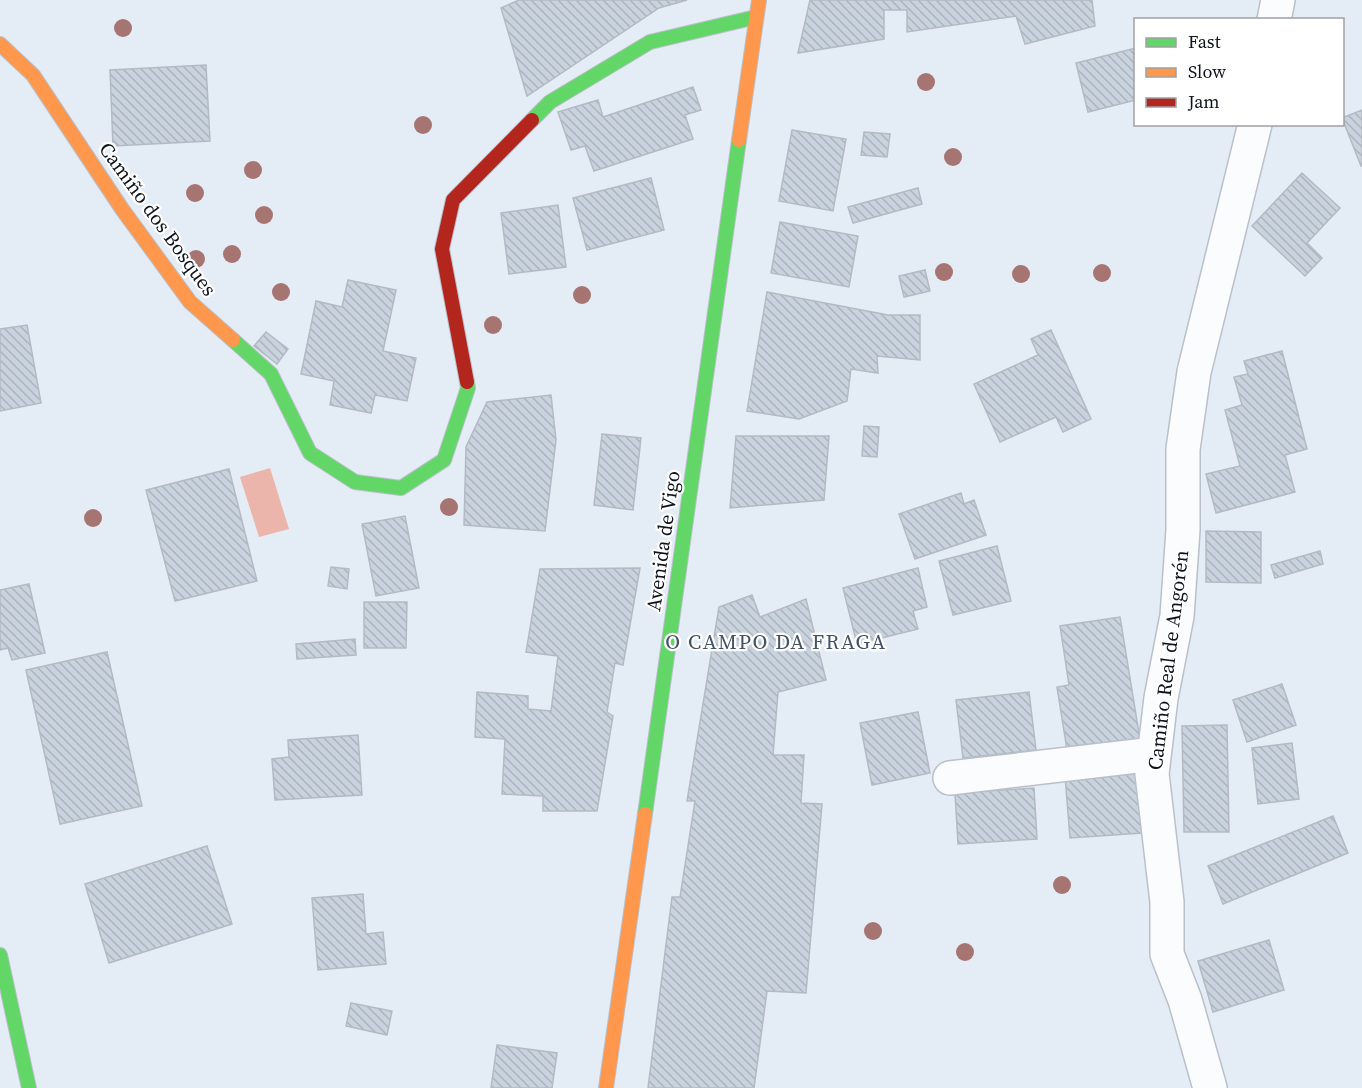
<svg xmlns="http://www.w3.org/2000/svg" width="1362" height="1088" viewBox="0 0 1362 1088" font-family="'Source Serif 4',serif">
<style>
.water{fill:#ecb5ac}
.building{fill:url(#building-back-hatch);stroke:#b4bac3;stroke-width:1.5}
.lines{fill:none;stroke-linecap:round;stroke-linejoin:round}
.street-casing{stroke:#b9c0c9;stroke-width:36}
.fast-casing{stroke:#b9c0c9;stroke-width:16}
.slow-casing{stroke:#b9c0c9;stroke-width:16}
.jam-casing{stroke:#b9c0c9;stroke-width:16}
.street{stroke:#fbfcfe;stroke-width:33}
.fast{stroke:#63d668;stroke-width:14}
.slow{stroke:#ff974d;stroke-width:14}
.jam{stroke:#b3261e;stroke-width:14}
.tree{fill:#a67571}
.labels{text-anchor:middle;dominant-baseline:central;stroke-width:4.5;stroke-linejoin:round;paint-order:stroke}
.street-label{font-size:20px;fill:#0f151d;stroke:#fff}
.neighbourhood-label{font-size:21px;letter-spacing:1.5px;fill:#445468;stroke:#fff}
</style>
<defs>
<pattern id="building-back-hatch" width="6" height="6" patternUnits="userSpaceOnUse" patternTransform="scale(1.5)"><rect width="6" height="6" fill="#c9d3de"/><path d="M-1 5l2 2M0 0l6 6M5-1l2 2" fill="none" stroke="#abb4be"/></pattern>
</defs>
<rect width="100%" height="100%" fill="#e4ecf6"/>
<path class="water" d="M270 468 289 529 259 537 240 477Z"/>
<path class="building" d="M519 0H687L659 8 527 96 501 8Z
M810 0H1092L1095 26 1025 44 1016 16 907 32V10H884V39L798 53Z
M1136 48V100L1088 112 1076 63Z
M206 65 210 141 113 146 110 70Z
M693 87 701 110 685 115 693 139 594 171 585 146 571 150 558 112 598 100 603 117Z
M1362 110V166H1361L1342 118Z
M792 130 846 139 833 211 779 201Z
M864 132 890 134 887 157 861 155Z
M1302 173 1340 208 1307 243 1322 258 1305 276 1252 226Z
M651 178 664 230 587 250 573 198Z
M918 188 922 204 853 223 848 207Z
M558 205 566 267 509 274 501 213Z
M780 222 858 236 849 287 771 273Z
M925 270 930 291 904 297 899 276Z
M348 280 396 290 383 351 416 358 407 401 375 395 371 413 330 405 334 381 301 374 316 301 342 307Z
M767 292 888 315H920V360L877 356 878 373 851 369 847 401 799 419 747 411Z
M27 325 41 403 0 411V329Z
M1051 330 1091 419 1063 432 1056 417 1000 442 974 384 1038 355 1031 339Z
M266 332 288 349 277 364 254 346Z
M1282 351 1307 449 1285 455 1295 492 1216 513 1206 474 1240 466 1225 410 1242 405 1234 377 1248 374 1244 361Z
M551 395 556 440 545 531 464 525 466 447 487 402Z
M864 426 879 427 877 457 862 456Z
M602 434 641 438 633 510 594 505Z
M736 436H829L824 500 730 508Z
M229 469 257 581 175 601 146 490Z
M961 493 964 504 974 500 986 535 915 559 899 514Z
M405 516 419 588 376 596 362 524Z
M1206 531 1261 532V583L1206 582Z
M997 546 1011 601 953 615 939 561Z
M1320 551 1323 564 1275 578 1271 565Z
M331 567 349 569 347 589 328 586Z
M640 568 623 665 615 663 607 712 613 716 597 811H543V796L502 794 505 739 475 737 477 692 528 696V709L551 711 558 656 526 652 540 569Z
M918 568 927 607 913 611 918 629 857 644 843 588Z
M29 584 45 653 12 660 8 648 0 650V590Z
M752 595 760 617 806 599 826 680 778 692 773 755H804L801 803 822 804 806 993 767 991 754 1088H648L672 897H680L695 801H687L719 607Z
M364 602H407L406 648H364Z
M1120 617 1140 739 1067 750 1057 687 1069 685 1060 626Z
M355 639 356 655 297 659 296 644Z
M107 652 142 806 60 824 26 670Z
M1282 684 1296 725 1247 742 1233 700Z
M1029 692 1036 750 963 758 956 700Z
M918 712 930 773 872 785 860 723Z
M1227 725 1229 832H1184L1182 726Z
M358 735 362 795 275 800 272 759 289 757 288 740Z
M1292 743 1299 799 1258 804 1252 748Z
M1138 771 1142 833 1070 838 1065 776Z
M1034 788 1037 839 958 844 955 793Z
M1333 816 1348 853 1223 904 1208 866Z
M207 846 232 924 109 963 85 884Z
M363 894 366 934 383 932 386 964 318 970 312 898Z
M1269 940 1284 990 1213 1012 1198 961Z
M351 1003 392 1011 387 1035 346 1026Z
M497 1045 557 1053 552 1088H491Z"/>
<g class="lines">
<g class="street-casing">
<path id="street" d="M1274 20 1278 0
M950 778 1154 754
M1210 1088 1185 1000 1167 954V902L1152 774 1161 698 1177 616 1183 530V449L1194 372 1255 124"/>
</g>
<g class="fast-casing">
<path id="fast" d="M532 120 550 102 650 42 756 17
M233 340 271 374 310 453 355 482 401 488 444 460 468 388 467 382
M645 814 739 140
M0 955 29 1088"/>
</g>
<g class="slow-casing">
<path id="slow" d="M0 44 33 75 122 209 190 302 233 340
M739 140 759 0
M606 1088 645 814"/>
</g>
<g class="jam-casing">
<path id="jam" d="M467 382 442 249 453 200 532 120"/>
</g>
<use href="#street" class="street"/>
<use href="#fast" class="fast"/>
<use href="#slow" class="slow"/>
<use href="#jam" class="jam"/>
</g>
<g class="tree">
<circle cx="123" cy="28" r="9"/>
<circle cx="926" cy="82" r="9"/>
<circle cx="423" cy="125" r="9"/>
<circle cx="953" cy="157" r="9"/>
<circle cx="253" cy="170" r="9"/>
<circle cx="195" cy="193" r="9"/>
<circle cx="264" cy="215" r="9"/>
<circle cx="232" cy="254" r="9"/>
<circle cx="196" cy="259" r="9"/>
<circle cx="944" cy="272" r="9"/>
<circle cx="1102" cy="273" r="9"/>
<circle cx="1021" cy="274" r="9"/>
<circle cx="281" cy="292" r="9"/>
<circle cx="582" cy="295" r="9"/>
<circle cx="493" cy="325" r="9"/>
<circle cx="449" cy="507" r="9"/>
<circle cx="93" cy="518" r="9"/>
<circle cx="1062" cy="885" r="9"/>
<circle cx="873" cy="931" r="9"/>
<circle cx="965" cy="952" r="9"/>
</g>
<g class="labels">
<g class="street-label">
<text transform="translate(158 219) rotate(54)">Camiño dos Bosques</text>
<text transform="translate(663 541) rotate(-82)">Avenida de Vigo</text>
<text transform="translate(1168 660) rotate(-83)">Camiño Real de Angorén</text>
</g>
<g class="neighbourhood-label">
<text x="776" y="641">O CAMPO DA FRAGA</text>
</g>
</g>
<rect x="1134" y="18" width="210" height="108" fill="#ffffff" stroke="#9fa1a5" stroke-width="1.5"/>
<rect x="1146" y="38" width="30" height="9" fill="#63d668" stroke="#9fa1a5" stroke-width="1.5"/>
<text x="1188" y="48" font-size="18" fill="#0f151d">Fast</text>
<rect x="1146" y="68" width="30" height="9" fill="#ff974d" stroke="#9fa1a5" stroke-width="1.5"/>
<text x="1188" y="78" font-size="18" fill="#0f151d">Slow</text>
<rect x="1146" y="98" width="30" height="9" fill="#b3261e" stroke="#9fa1a5" stroke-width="1.5"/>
<text x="1188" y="108" font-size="18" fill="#0f151d">Jam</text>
</svg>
